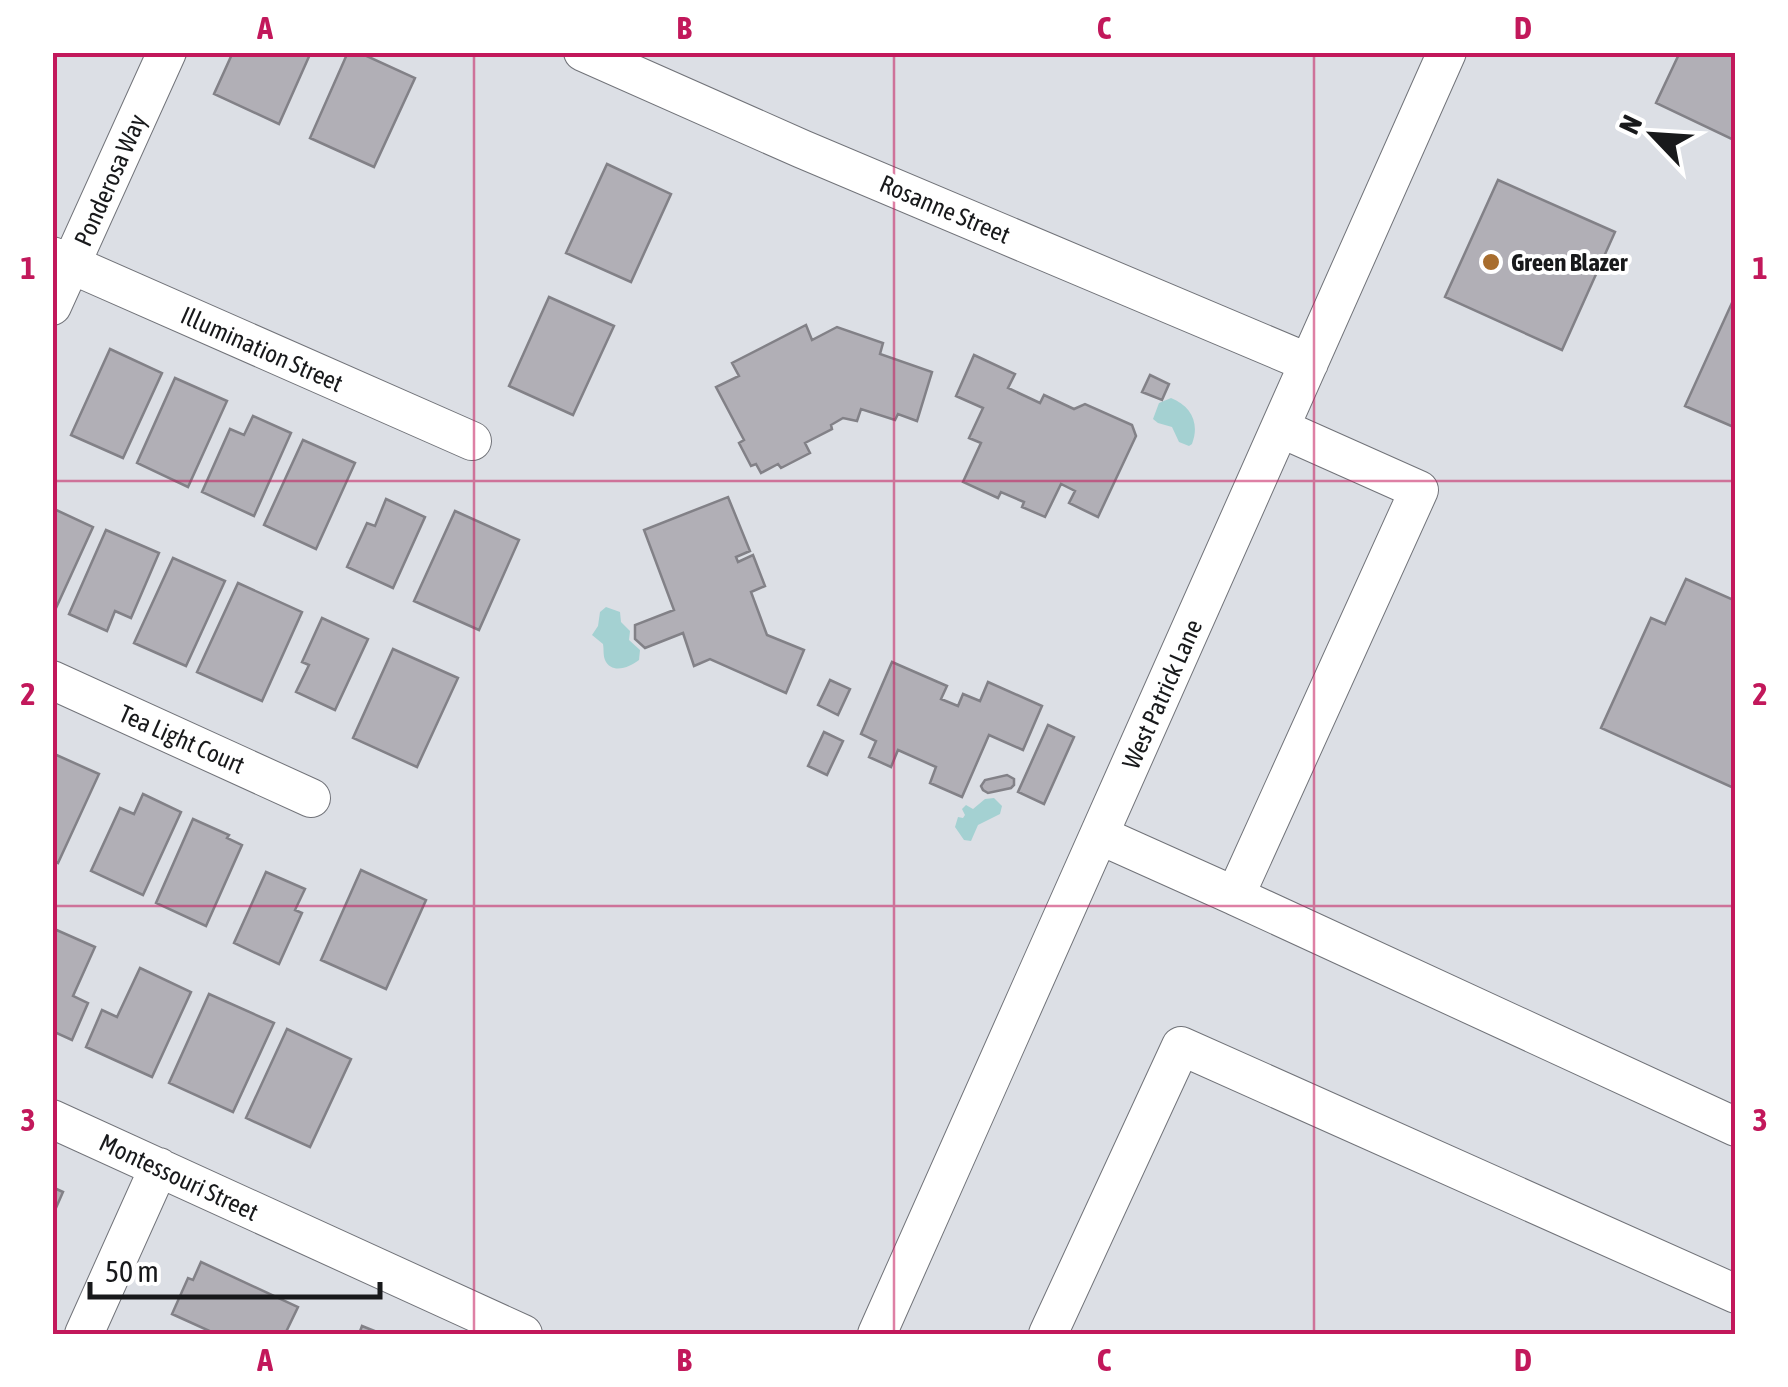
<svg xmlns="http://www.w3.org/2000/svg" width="1788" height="1387" viewBox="0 0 1788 1387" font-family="'Asap Condensed',sans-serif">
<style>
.water{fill:#a4d1d2}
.building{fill:#b1afb6;stroke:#828187;stroke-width:2.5}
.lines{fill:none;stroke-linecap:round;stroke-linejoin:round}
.minor-casing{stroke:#717379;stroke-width:40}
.minor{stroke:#fff;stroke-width:38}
.grid{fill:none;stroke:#c2185b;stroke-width:2.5;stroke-opacity:0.55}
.poi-dot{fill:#a86d2e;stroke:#fff;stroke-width:4}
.labels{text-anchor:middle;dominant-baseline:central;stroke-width:8;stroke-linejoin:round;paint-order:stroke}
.street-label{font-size:25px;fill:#18191b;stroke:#fff}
.poi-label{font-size:25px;font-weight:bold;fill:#18191b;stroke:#fff;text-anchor:start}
.neatline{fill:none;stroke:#c2185b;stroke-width:4}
.grid-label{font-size:32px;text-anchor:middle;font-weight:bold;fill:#c2185b}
</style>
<rect width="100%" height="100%" fill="#dcdfe5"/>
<path class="water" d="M1171 398C1191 406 1200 423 1192 444L1189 446 1179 442 1172 427 1158 423 1153 419 1159 403Z
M606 607 620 612 621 622 630 631 629 640 640 650 639 660C630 667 612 675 605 660 603 655 604 650 603 644L592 635 598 626 600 612Z
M994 798 1002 806 1000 814 978 825 971 841 964 840 955 827 958 817 963 818 965 815 962 809 966 805 973 809 985 799Z"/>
<path class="building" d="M233 52H311L279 124 214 94Z
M348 52H358L415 78 374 167 310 138Z
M1680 52H1736V141L1656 103Z
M607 164 671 194 631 282 566 253Z
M1498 180 1615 232 1562 350 1445 297Z
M1736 294V428L1685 406Z
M549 297 614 326 573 415 509 386Z
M806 325 812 340 837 327 883 343 880 354 932 372 917 421 898 414 895 420 861 409 857 421 843 418 831 425 832 429 805 443 810 453 781 468 778 464 761 473 756 464 751 466 739 443 744 440 716 387 739 376 732 363Z
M110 349 162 373 123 458 71 435Z
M974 355 1015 374 1008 388 1040 403 1044 395 1074 409 1085 404 1132 425 1136 436 1098 517 1069 503 1075 491 1061 484 1045 517 1022 507 1024 502 1001 492 998 498 963 482 981 443 969 438 983 408 956 396Z
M1150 375 1169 384 1162 400 1142 392Z
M175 378 227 401 188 487 137 463Z
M253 416 291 433 254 516 202 492 230 429 244 435Z
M303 440 355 463 316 549 264 525Z
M728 497 750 551 736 557 738 562 753 555 765 586 751 592 767 635 804 650 786 693 710 659 694 666 683 633 645 648 635 639V625L674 610 644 530Z
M386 499 425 517 393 588 347 567 367 523 375 526Z
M52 508 93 527 56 608 52 606Z
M455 511 519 540 479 630 414 601Z
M106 530 159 553 131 618 115 611 107 631 69 614Z
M173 558 225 581 186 666 134 643Z
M1686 579 1736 601V789L1601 728 1651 618 1665 624Z
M238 583 302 612 262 701 197 672Z
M322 618 368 639 335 710 296 692 309 665 302 662Z
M393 649 458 678 417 767 353 738Z
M892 662 947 686 941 699 958 706 963 694 980 701 988 682 1042 706 1023 750 989 735 962 797 930 783 936 767 898 750 891 767 869 757 876 741 861 734Z
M830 680 850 689 838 715 818 705Z
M1048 725 1074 737 1044 804 1018 792Z
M824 732 843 741 827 775 808 766Z
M52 753 99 774 58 863 52 860Z
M1007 775 1014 779V785L1011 788 988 793 983 790 981 786 985 780Z
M143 794 181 812 143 895 91 871 120 808 134 814Z
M193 819 229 835 227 838 242 845 206 926 156 903Z
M361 870 426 900 386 989 321 960Z
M266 872 305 889 295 910 302 913 279 964 234 943Z
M52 928 95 947 73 996 88 1003 72 1040 52 1031Z
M140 968 191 992 152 1077 86 1047 102 1010 117 1017Z
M209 994 274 1023 233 1112 169 1083Z
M287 1029 351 1059 310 1147 246 1118Z
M52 1187 63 1192 52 1217Z
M201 1262 298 1307 285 1334H216L172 1314 188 1278 193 1280Z
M362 1326 382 1334H359Z"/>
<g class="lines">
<g class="minor-casing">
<path id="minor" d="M583 52 802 149 1309 363
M52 256 472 441
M52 306 167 52
M1280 428 1419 490 1235 896 1736 1127
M52 680 311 798
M1099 835 1235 896
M52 1119 523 1334
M84 1334 159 1167
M877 1334 1447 52
M1048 1334 1181 1046 1736 1294"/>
</g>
<use href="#minor" class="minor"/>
</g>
<path class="grid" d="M474 52V1334M894 52V1334M1314 52V1334M52 481H1736M52 906H1736"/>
<circle class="poi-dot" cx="1491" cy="262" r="10"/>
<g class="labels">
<g class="street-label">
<text transform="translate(110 180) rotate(-66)">Ponderosa Way</text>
<text transform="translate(945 209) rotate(23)">Rosanne Street</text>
<text transform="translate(262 349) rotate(24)">Illumination Street</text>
<text transform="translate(1162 694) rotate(-66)">West Patrick Lane</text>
<text transform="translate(182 739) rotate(24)">Tea Light Court</text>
<text transform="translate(179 1177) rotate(25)">Montessouri Street</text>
</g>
<g class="poi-label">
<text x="1511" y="262">Green Blazer</text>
</g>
</g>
<rect width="1788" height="1387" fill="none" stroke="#ffffff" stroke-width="110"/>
<g transform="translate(1653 135) rotate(295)" stroke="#ffffff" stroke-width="8" paint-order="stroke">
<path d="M0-8L18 38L0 25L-18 38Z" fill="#18191b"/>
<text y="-15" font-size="28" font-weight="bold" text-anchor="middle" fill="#18191b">N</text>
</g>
<path d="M90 1282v15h290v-15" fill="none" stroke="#18191b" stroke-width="5"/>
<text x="105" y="1282" font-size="30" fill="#18191b" stroke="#ffffff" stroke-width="8" paint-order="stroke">50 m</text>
<rect x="55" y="55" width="1678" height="1277" class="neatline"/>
<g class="grid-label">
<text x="265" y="39">A</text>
<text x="684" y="39">B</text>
<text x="1104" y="39">C</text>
<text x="1523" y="39">D</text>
<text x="28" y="279">1</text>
<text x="1760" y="279">1</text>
<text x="28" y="705">2</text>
<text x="1760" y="705">2</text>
<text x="28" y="1131">3</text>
<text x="1760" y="1131">3</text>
<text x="265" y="1371">A</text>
<text x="684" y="1371">B</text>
<text x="1104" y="1371">C</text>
<text x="1523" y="1371">D</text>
</g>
</svg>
